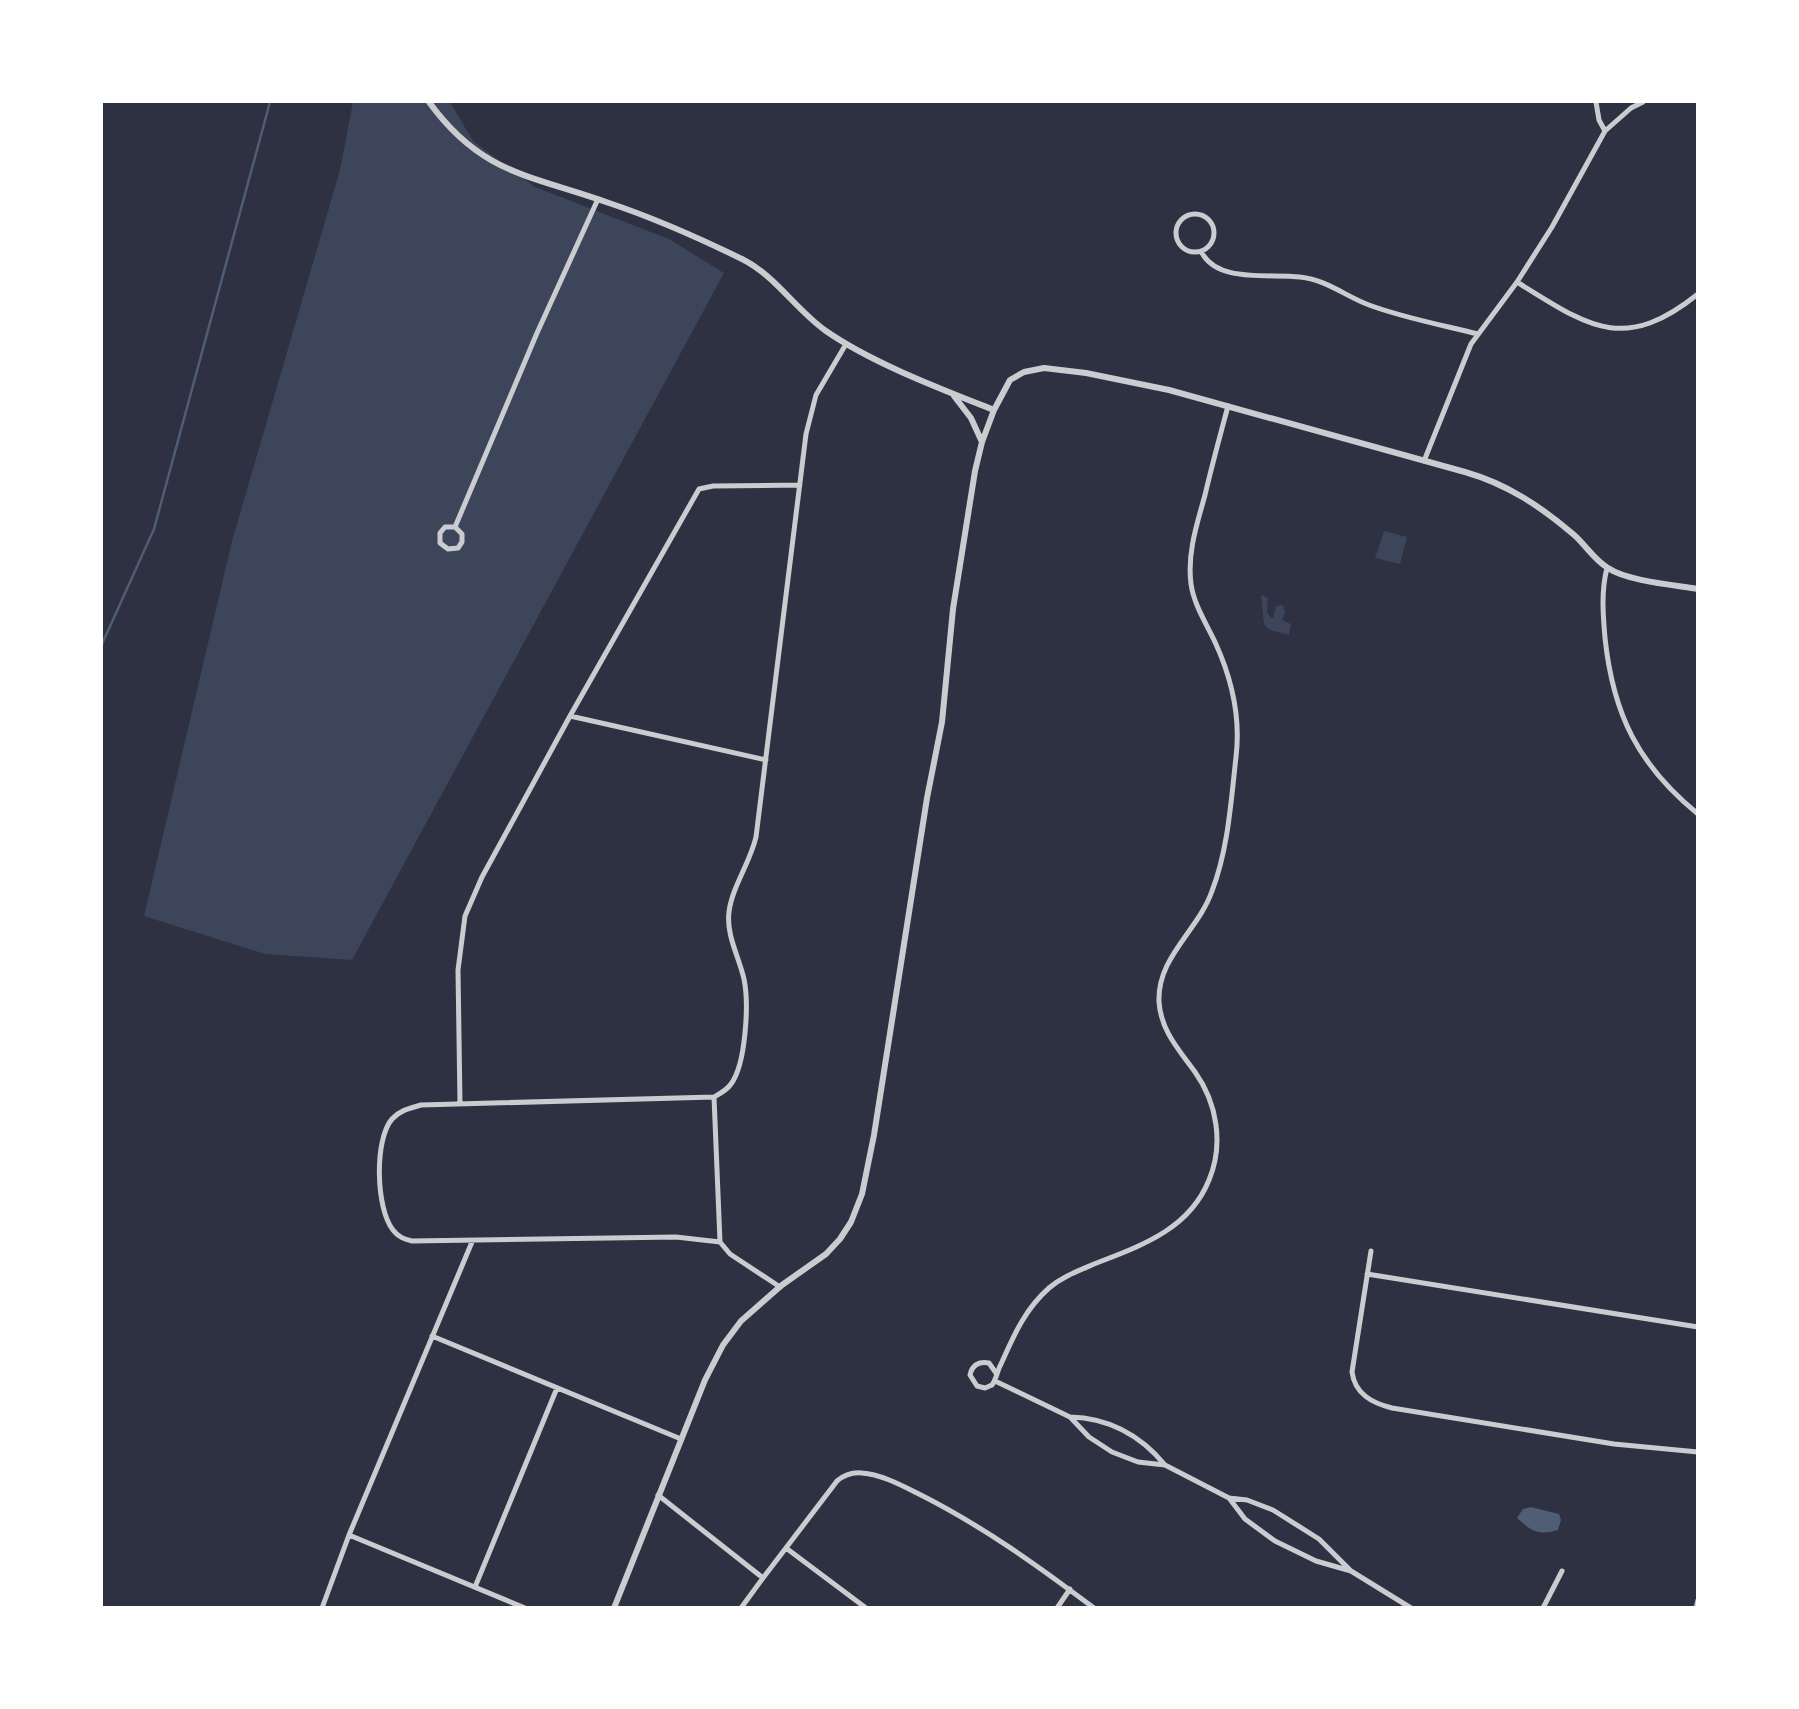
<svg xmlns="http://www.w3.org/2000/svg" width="1799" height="1709" viewBox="0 0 1799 1709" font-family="'DM Sans',sans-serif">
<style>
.green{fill:#3c4559}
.water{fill:#4f5d75}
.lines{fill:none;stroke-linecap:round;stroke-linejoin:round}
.stream{stroke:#4f5d75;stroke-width:2.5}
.minor{stroke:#caccd0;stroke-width:5}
.tertiary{stroke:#caccd0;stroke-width:6}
</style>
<rect width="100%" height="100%" fill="#2d3142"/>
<path class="green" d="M353 102H450L473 141 535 187 669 239 724 273 352 960 265 954 144 916 232 541 340 170Z
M1384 531 1407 537 1400 564 1375 558Z
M1263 595 1268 598 1267 612 1271 618H1273L1276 606 1283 605 1285 612 1282 620 1291 624 1289 635 1270 630 1264 624 1261 596Z"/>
<path class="water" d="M1531 1507 1559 1514 1561 1520 1558 1530C1539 1536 1531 1531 1517 1518L1523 1509Z"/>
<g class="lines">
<path class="stream" d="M102 644 154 529 270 102"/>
<path class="minor" d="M1596 102 1599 120 1605 131
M1176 233a19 19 0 1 1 38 0a19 19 0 1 1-38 0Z
M1201 251C1216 284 1271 273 1300 277 1327 280 1345 296 1369 305 1404 318 1442 325 1478 334
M1517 282C1588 326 1623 354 1698 294
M1424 461 1471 344 1517 282 1552 227 1605 131 1631 108 1643 102
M455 527 462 534V542L458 548 448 549 440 543V533L445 527H455L537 333 598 199
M1607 568C1601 591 1603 615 1605 638 1613 714 1638 765 1698 814
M570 716 766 760
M714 1097 720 1242 730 1254 780 1287
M460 1104 458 970 465 916 482 877 570 716 699 489 713 486 800 485
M720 1242 676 1237 412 1241C404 1239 398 1237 393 1230 376 1209 374 1140 392 1119 400 1110 411 1108 421 1105L714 1097C721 1093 727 1090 731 1084 746 1064 749 1003 744 979 739 957 726 935 729 912 732 887 750 863 756 837L806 434 816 395 846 344
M1371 1251 1352 1372C1355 1394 1372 1403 1392 1408L1614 1444 1698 1452
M1367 1274 1698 1327
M432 1336 681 1439
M996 1373 989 1363C979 1361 972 1365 970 1375L977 1386 985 1388 992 1385C997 1378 997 1371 1001 1364 1014 1335 1025 1309 1049 1288 1062 1277 1078 1271 1094 1264 1140 1246 1189 1230 1209 1180 1224 1144 1217 1103 1195 1072 1179 1050 1161 1031 1159 1002 1157 957 1198 931 1212 891 1228 850 1231 801 1236 757 1241 716 1232 679 1215 642 1206 623 1194 605 1191 584 1187 553 1197 524 1205 495 1212 465 1220 436 1228 406
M995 1381 1070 1417 1089 1437 1112 1452 1138 1462 1165 1465 1229 1498 1247 1500 1273 1510 1319 1539 1351 1571
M1070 1417C1109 1418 1141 1436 1165 1465
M658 1495 763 1578 741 1608
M1229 1498 1245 1519 1275 1541 1316 1561 1351 1571 1411 1608
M349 1535 525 1608
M786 1548 866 1608
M763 1578 837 1481C844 1475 852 1472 862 1473 880 1474 901 1485 917 1493 981 1525 1037 1565 1094 1608
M475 1587 557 1388
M322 1608 349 1535 472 1242
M1057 1608 1070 1589
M1543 1608 1562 1571
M1696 1608 1698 1600"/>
<path class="tertiary" d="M429 102C482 175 531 175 609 203 654 218 699 238 742 259 776 276 795 309 826 331 872 363 941 389 994 410L1010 380 1024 372 1044 368 1086 373 1169 390 1465 472C1507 484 1540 506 1573 534 1585 544 1594 560 1608 568 1627 581 1674 585 1698 589
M954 396 971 418 982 442
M614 1608 705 1380 723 1345 741 1321 782 1285 826 1254 840 1239 851 1222 862 1194 874 1135 927 798 942 722 953 609 975 471 982 442 994 410"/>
</g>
<rect width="1799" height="1709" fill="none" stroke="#ffffff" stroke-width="206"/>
</svg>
